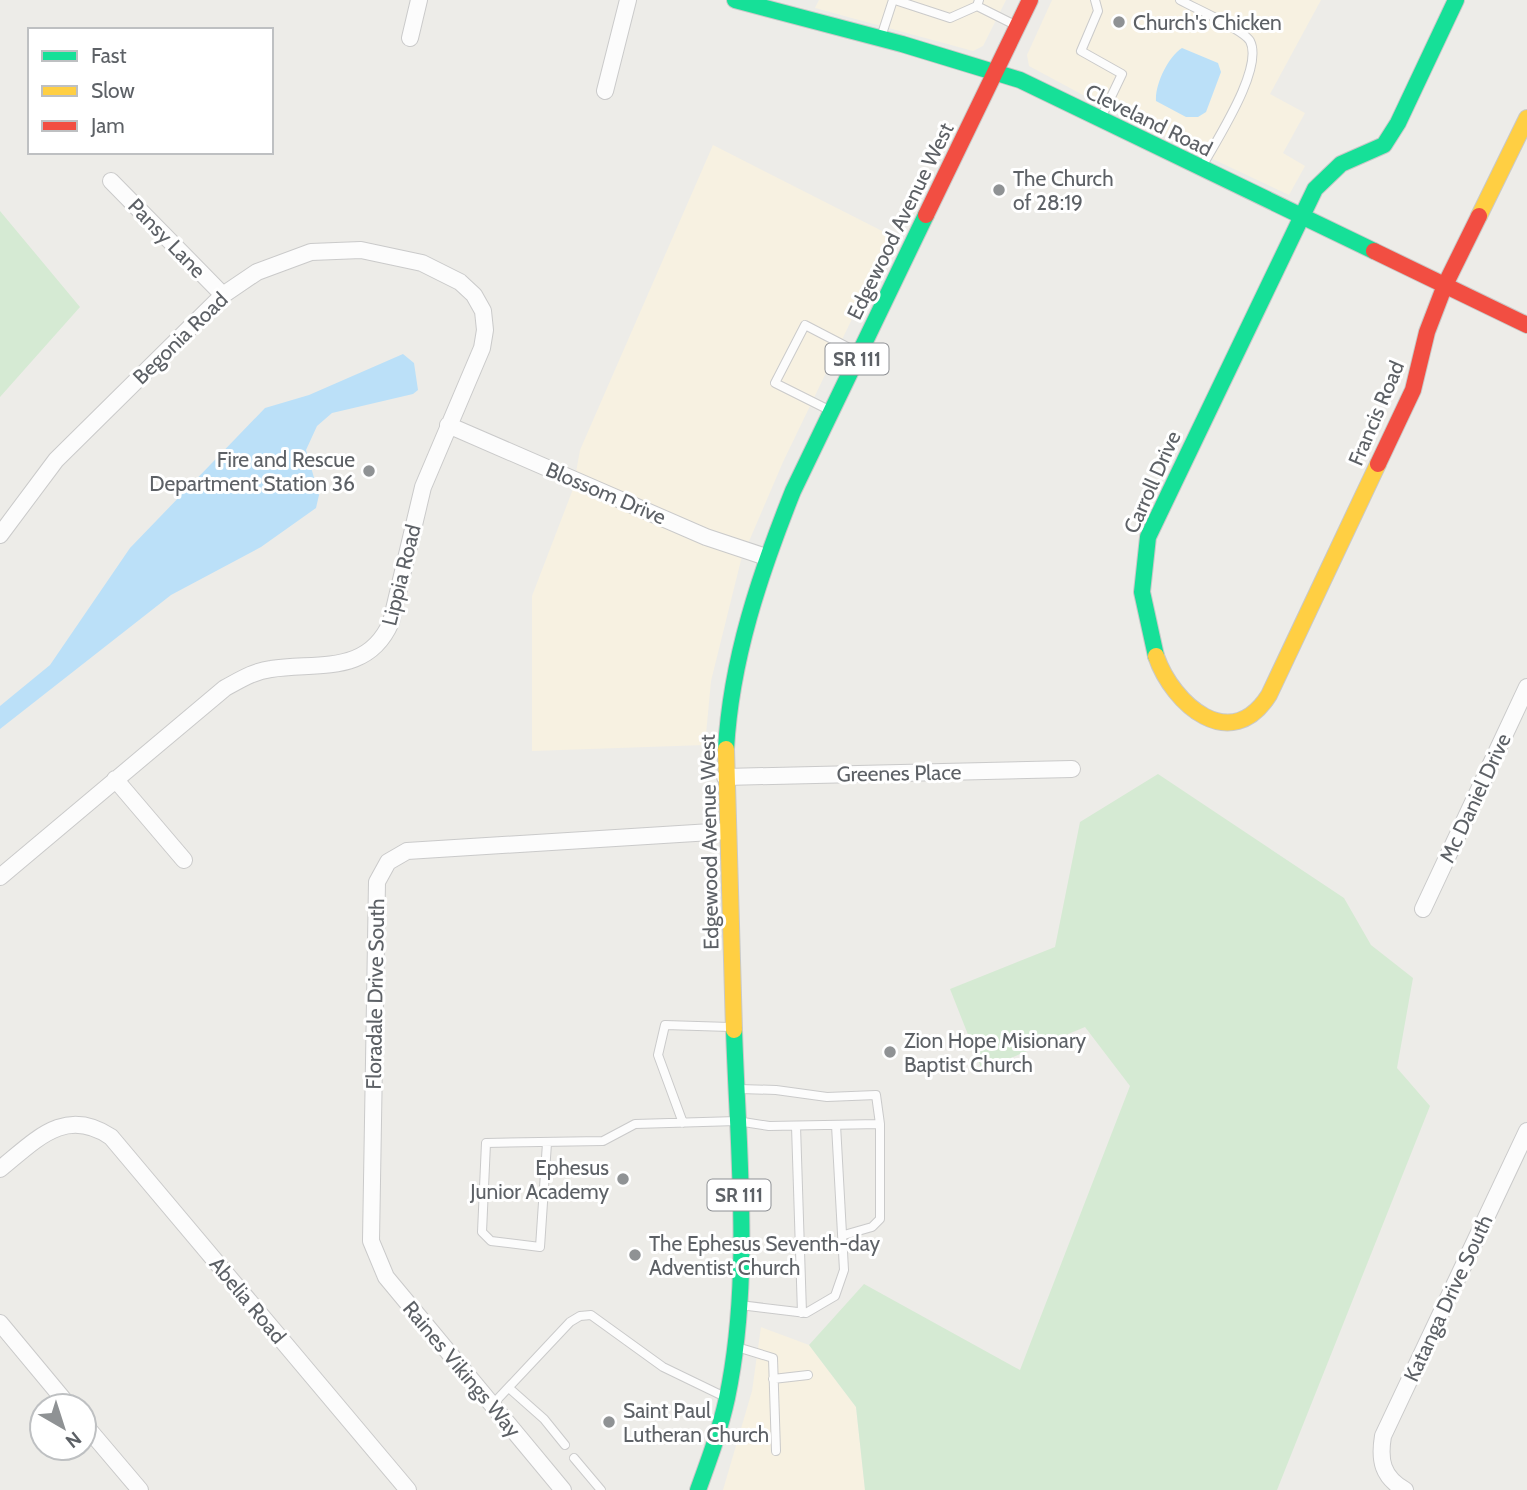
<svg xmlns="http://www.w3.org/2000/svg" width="1527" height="1490" viewBox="0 0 1527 1490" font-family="Cabin,sans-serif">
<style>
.commercial{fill:#f7f1e1}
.green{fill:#d5ead3}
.water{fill:#bbe0f8}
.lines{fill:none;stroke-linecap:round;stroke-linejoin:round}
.lane-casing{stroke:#cacaca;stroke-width:10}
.street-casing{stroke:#cacaca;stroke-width:18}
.fast-casing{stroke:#c9c9c8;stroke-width:18}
.slow-casing{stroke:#c9c9c8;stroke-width:18}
.jam-casing{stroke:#c9c9c8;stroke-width:18}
.lane{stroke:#fcfcfc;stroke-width:8}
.street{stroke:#fcfcfc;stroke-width:16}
.fast{stroke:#16e098;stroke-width:16}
.slow{stroke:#ffcf43;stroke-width:16}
.jam{stroke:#f24e42;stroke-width:16}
.poi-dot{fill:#8f9294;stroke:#fff;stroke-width:2.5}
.labels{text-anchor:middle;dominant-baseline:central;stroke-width:6;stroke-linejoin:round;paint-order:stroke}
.shield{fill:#fff;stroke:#8e9094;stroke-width:2}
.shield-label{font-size:19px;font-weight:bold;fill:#5d6166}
.poi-label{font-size:21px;fill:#5d6166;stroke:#fff;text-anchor:start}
.street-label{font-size:21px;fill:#5d6166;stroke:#fff}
</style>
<rect width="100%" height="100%" fill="#edece8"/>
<path class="commercial" d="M819 0H1006L983 46 973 51 815 8Z
M1052 0H1321L1270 94 1305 113 1283 153 1305 166 1289 195 1124 117 1029 66 1027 55Z
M713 145 892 236 783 462 741 560 711 681 705 745 532 751V596L573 489 580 450Z
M761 1327 809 1345 856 1407 865 1490H723L752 1391Z"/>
<path class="green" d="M0 211 80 307 0 397Z
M1158 774 1344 898 1371 945 1413 978 1397 1068 1430 1106 1277 1490H865L856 1407 809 1345 864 1284 1020 1370 1130 1086 1085 1027 982 1070 950 989 1055 947 1080 822Z"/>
<path class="water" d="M1182 48 1218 63 1221 72 1206 112 1198 117H1186L1156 101C1155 84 1168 57 1182 48Z
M403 354 414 363 418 390 413 394 332 413 317 426 306 450 319 495 316 508 261 547 171 595 0 729V706L50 665 130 548 265 408 309 395Z"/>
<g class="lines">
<g class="lane-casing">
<path id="lane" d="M895 0 950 18 977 6
M979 0 977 6 1015 25
M1095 0 1098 11 1081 51 1122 74 1101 118
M1180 0C1194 8 1243 29 1250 41 1264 68 1217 139 1203 165
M881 37 893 0
M829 410 775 383 805 325 857 352
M740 1089 776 1090 827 1097 876 1095 880 1124
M683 1123 658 1055 665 1025 730 1027
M796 1126 802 1313
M547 1143 540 1247 491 1241 482 1232 486 1143 603 1141 635 1124 737 1121 769 1126 880 1124V1219L872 1227 844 1235
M740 1305 806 1313 835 1296 844 1270 836 1125
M737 1347 773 1358 776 1451
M773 1379 808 1375
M509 1388 544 1419 565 1445
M492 1405 570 1322 580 1316 591 1315 663 1367 725 1397
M574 1458 601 1490"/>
</g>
<g class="street-casing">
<path id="street" d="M410 38 419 0
M605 91 628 0
M111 181 223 295
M448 425 706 537 766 557
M0 535 56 460 223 295 257 272 311 252 361 250 422 263 460 282 474 295 483 311 485 330 482 348 423 487 391 622C368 675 319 662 271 669 254 671 240 680 225 688L0 877
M725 777 1072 769
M115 779 184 860
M1423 909 1527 687
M0 1169C36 1140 65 1106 111 1137L408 1490
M0 1323 69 1406
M84 1424 140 1490
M563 1490 386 1277 371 1241 377 882 388 862 407 851 727 831
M1405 1490C1382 1477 1379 1460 1383 1436L1527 1131"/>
</g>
<g class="fast-casing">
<path id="fast" d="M735 0 902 44 1020 80 1374 251
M1156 656 1142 592 1148 537 1315 189 1341 164 1384 145 1398 123 1456 0
M726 749C731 659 760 574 793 491L926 215
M698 1490C709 1460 720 1430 727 1398 752 1279 738 1151 734 1030"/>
</g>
<g class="slow-casing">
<path id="slow" d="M1479 216 1527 118
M1156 656C1173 705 1231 755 1269 695L1378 464
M726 749 734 1030"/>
</g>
<g class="jam-casing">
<path id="jam" d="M926 215 1030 0
M1374 251 1527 325
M1378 464 1413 390 1427 332 1445 285 1479 216"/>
</g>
<use href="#lane" class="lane"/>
<use href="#street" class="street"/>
<use href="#fast" class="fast"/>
<use href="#slow" class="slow"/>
<use href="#jam" class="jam"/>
</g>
<g class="poi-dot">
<circle cx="1119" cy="22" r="7"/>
<circle cx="999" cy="190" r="7"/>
<circle cx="369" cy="471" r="7"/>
<circle cx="890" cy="1052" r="7"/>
<circle cx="623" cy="1179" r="7"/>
<circle cx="635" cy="1255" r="7"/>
<circle cx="609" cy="1422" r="7"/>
</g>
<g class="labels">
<g class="shield">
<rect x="825.5" y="343.5" width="63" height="31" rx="5"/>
<rect x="707.5" y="1179.5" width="63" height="31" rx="5"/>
</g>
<g class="shield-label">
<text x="857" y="359">SR 111</text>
<text x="739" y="1195">SR 111</text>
</g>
<g class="poi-label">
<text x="1133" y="22">Church's Chicken</text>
<text x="1013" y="178">The Church<tspan x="1013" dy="24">of 28:19</tspan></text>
<text x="355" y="459" text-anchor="end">Fire and Rescue<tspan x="355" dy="24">Department Station 36</tspan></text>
<text x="904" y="1040">Zion Hope Misionary<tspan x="904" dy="24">Baptist Church</tspan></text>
<text x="609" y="1167" text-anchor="end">Ephesus<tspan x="609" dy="24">Junior Academy</tspan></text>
<text x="649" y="1243">The Ephesus Seventh-day<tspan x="649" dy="24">Adventist Church</tspan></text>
<text x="623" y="1410">Saint Paul<tspan x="623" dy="24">Lutheran Church</tspan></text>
</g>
<g class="street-label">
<text transform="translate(1149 120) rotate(26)">Cleveland Road</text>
<text transform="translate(900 221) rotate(-64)">Edgewood Avenue West</text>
<text transform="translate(167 238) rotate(46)">Pansy Lane</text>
<text transform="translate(180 338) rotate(-44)">Begonia Road</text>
<text transform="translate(1376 413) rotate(-67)">Francis Road</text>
<text transform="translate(1152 482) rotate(-66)">Carroll Drive</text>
<text transform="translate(606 493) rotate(23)">Blossom Drive</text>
<text transform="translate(401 575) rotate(-76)">Lippia Road</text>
<text transform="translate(899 773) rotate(-1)">Greenes Place</text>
<text transform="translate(1475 798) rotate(-65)">Mc Daniel Drive</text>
<text transform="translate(709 842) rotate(-91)">Edgewood Avenue West</text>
<text transform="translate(375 994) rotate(-89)">Floradale Drive South</text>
<text transform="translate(1448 1298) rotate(-65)">Katanga Drive South</text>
<text transform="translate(248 1300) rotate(50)">Abelia Road</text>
<text transform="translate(462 1369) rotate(50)">Raines Vikings Way</text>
</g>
</g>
<rect x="28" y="28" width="245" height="126" fill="#ffffff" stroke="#bec0c2" stroke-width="2"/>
<rect x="42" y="51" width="35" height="10" fill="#16e098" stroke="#bec0c2" stroke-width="2"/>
<text x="91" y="63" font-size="21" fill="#5d6166">Fast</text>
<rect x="42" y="86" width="35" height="10" fill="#ffcf43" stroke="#bec0c2" stroke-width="2"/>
<text x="91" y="98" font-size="21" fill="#5d6166">Slow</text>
<rect x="42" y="121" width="35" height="10" fill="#f24e42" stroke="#bec0c2" stroke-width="2"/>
<text x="91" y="133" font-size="21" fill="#5d6166">Jam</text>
<g transform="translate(63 1427) rotate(141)"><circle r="33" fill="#ffffff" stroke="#bec0c2" stroke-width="2"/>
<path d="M0-5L12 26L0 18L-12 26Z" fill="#8f9294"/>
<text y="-10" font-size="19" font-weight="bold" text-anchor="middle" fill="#5d6166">N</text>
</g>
</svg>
